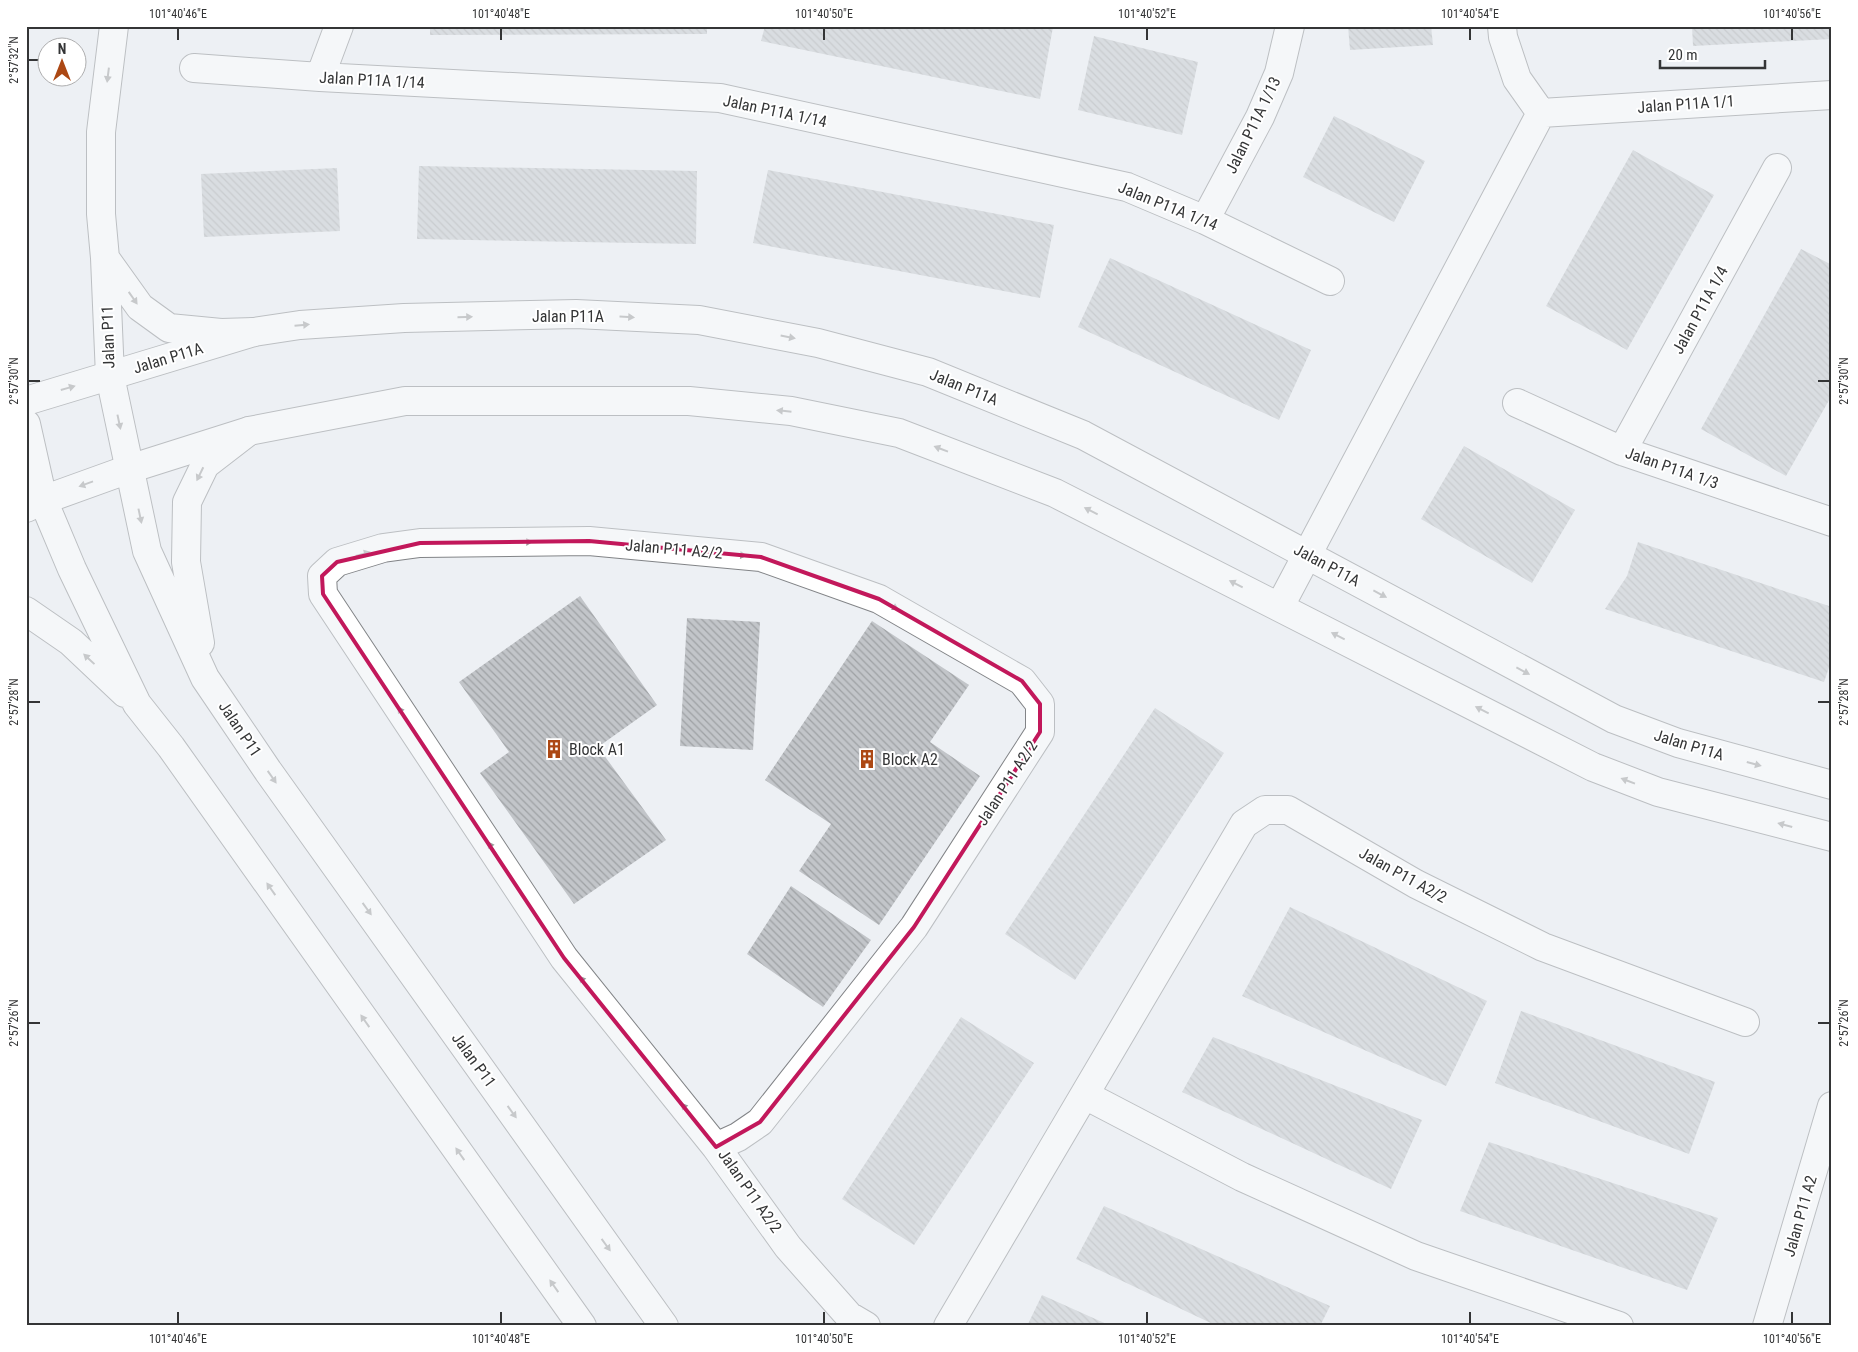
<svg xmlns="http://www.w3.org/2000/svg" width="1858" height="1352" viewBox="0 0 1858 1352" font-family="'Roboto Condensed',sans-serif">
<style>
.building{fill:url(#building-back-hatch)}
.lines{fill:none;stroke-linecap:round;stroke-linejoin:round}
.minor-casing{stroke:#828487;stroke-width:30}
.major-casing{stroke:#828487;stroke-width:30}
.minor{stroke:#fff;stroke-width:28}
.major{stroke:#fff;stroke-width:28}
.oneway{fill:#9a9a9a}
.marked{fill:none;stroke:#c2185b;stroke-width:4;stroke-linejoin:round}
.ticks{fill:none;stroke:#343536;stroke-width:2}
.labels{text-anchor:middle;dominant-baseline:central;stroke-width:4;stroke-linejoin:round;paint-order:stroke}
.street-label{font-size:16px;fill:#343536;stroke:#fff}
.poi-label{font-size:16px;fill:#343536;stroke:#fff;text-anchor:start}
.neatline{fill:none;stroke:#343536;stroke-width:2}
.ticks-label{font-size:12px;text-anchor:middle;fill:#343536}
</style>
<defs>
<pattern id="building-back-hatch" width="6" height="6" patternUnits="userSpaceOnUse" patternTransform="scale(1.25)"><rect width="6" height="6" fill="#c2c5c9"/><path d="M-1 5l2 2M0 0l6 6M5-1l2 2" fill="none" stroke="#9ea1a4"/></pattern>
</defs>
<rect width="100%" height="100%" fill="#edf0f4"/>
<path class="building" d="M430 26H707V34L430 35Z
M765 26H1052L1053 27 1040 99 761 41Z
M1348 26H1431L1433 45 1350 50Z
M1692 26H1832V39L1693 46Z
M1094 36 1198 62 1182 135 1078 110Z
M1334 116 1425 161 1394 222 1303 177Z
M1633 150 1714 195 1627 350 1546 306Z
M419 166 697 171 696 244 417 239Z
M337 168 340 231 204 237 201 174Z
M768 170 1054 225 1040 298 753 243Z
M1801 249 1832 265V395L1786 476 1701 429Z
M1110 258 1311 350 1279 420 1078 327Z
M1464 446 1575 510 1532 583 1421 519Z
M1638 542 1832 607V659L1824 682 1605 609 1627 576Z
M580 596 657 705 598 747 666 840 574 904 480 773 509 752 459 682Z
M687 618 760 622 753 750 680 746Z
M872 621 969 685 930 742 980 776 879 925 799 871 831 824 765 780Z
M1155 708 1224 753 1075 980 1005 934Z
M791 886 871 940 823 1007 747 954Z
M1290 907 1487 1001 1446 1086 1242 996Z
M1521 1011 1715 1082 1689 1154 1495 1083Z
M961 1017 1034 1063 914 1245 842 1199Z
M1213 1037 1422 1120 1391 1189 1182 1092Z
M1489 1142 1718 1218 1687 1290 1460 1211Z
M1104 1206 1330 1306 1320 1326H1217L1076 1259Z
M1042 1295 1111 1326H1027Z"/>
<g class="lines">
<g class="minor-casing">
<path id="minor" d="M194 68 320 77 720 98 1127 187 1205 220 1330 281
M320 77 339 26
M1541 113 1832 95
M1205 220 1260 117 1279 73 1290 26
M26 401 254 332 300 325 404 318 576 314 699 320 818 343 928 372 1083 435 1614 719 1678 743 1832 785
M1517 403 1622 451 1832 522
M1622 451 1777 168
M26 508 43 500 129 469 249 431 405 401H689L791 411 899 433 1055 493 1593 767 1658 792 1832 837
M1280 606 1541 113 1517 79 1503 37 1502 26
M1085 1095 1242 1177 1416 1256 1619 1326
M716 1147 738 1137 760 1122 914 927 1040 732V704L1022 681 879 599 761 557 589 541 420 543 383 548 337 562 322 576 323 594 564 958 716 1147 788 1247 849 1316 866 1326
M948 1326 1244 824 1265 810H1288L1416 884 1543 947 1745 1022
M1767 1326 1832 1106"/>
</g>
<g class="major-casing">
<path id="major" d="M114 26 101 132V214L105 258 110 376 147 551 205 678 268 771 664 1326
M105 258 140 307 169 328 221 333 254 332
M26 424 43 500 72 569 137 704 171 747 582 1326
M26 611 71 642 125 693
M200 643 186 562 187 502 205 465 249 431"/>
</g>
<use href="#minor" class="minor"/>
<use href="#major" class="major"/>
</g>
<defs><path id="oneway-solid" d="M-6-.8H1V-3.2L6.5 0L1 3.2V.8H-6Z" transform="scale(1.25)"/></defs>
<g class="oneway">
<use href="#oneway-solid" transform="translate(108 75) rotate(97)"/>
<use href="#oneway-solid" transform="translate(133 298) rotate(55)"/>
<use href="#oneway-solid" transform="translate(465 317) rotate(-1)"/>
<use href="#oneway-solid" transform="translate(627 317) rotate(3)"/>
<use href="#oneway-solid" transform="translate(302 325) rotate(-5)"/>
<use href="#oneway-solid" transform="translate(788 337) rotate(11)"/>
<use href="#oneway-solid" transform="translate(68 388) rotate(-16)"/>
<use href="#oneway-solid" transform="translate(784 411) rotate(-174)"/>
<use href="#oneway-solid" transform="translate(119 422) rotate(78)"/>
<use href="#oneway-solid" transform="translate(941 449) rotate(-159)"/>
<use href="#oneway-solid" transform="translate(200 474) rotate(116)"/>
<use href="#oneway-solid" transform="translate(86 484) rotate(160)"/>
<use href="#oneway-solid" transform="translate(1091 511) rotate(-153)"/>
<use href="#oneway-solid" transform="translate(140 516) rotate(78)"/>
<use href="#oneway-solid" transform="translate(525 542) rotate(-1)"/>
<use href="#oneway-solid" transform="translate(363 554) rotate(-16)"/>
<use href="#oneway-solid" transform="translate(739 555) rotate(5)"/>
<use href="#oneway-solid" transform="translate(1236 584) rotate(-153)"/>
<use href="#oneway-solid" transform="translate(1380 594) rotate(28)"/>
<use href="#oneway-solid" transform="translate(892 606) rotate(30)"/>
<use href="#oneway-solid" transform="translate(1338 636) rotate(-153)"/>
<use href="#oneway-solid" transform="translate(89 659) rotate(-137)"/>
<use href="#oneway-solid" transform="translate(1523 671) rotate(28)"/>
<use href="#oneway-solid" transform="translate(1482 710) rotate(-153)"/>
<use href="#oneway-solid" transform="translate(402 713) rotate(-124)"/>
<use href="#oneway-solid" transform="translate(1754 764) rotate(15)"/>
<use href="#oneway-solid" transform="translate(272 777) rotate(55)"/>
<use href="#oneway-solid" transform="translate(1628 781) rotate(-159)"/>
<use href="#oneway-solid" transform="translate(1785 825) rotate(-165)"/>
<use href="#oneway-solid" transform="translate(492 848) rotate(-124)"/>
<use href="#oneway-solid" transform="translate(271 889) rotate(-125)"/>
<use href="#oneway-solid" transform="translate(367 909) rotate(54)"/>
<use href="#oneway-solid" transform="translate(584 982) rotate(-129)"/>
<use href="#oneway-solid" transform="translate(365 1021) rotate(-125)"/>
<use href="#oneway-solid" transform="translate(686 1109) rotate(-129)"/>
<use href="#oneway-solid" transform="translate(512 1112) rotate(54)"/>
<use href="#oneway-solid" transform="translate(460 1154) rotate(-125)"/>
<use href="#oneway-solid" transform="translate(606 1245) rotate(54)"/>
<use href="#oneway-solid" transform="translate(554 1286) rotate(-125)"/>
</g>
<path d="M0 0H1858V1352H0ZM589 541 761 557 879 599 1022 681 1040 704V732L914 927 760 1122 716 1147 564 958 323 594 322 576 337 562 420 543Z" fill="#edf0f4" fill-opacity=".55" fill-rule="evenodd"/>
<path class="marked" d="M589 541 761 557 879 599 1022 681 1040 704V732L914 927 760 1122 716 1147 564 958 323 594 322 576 337 562 420 543Z"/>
<path class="ticks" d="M178 28V40M501 28V40M824 28V40M1147 28V40M1470 28V40M1792 28V40M28 60H40M28 381H40M1818 381H1830M28 702H40M1818 702H1830M28 1023H40M1818 1023H1830M178 1312V1324M501 1312V1324M824 1312V1324M1147 1312V1324M1470 1312V1324M1792 1312V1324"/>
<defs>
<g id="building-bare" transform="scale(1.5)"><path d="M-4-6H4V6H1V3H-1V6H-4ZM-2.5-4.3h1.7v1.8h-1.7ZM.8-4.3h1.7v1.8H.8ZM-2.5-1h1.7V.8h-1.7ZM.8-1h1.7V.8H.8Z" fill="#ac4814" stroke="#fff" stroke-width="2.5" paint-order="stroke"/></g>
</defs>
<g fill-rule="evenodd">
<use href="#building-bare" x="554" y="749"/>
<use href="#building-bare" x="867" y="759"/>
</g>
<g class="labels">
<g class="street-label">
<text transform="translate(372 80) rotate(3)">Jalan P11A 1/14</text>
<text transform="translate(1686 104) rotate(-4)">Jalan P11A 1/1</text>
<text transform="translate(775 111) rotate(12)">Jalan P11A 1/14</text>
<text transform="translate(1253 125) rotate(-64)">Jalan P11A 1/13</text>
<text transform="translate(1168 206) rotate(22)">Jalan P11A 1/14</text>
<text transform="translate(1700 310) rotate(-61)">Jalan P11A 1/4</text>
<text x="568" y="316">Jalan P11A</text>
<text transform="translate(108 337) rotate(-92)">Jalan P11</text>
<text transform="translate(168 358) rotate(-17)">Jalan P11A</text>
<text transform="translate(964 387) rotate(22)">Jalan P11A</text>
<text transform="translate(1672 468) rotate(19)">Jalan P11A 1/3</text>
<text transform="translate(674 549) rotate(5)">Jalan P11 A2/2</text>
<text transform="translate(1327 565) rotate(28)">Jalan P11A</text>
<text transform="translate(240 729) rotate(56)">Jalan P11</text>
<text transform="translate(1689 745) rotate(17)">Jalan P11A</text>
<text transform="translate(1007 783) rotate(-57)">Jalan P11 A2/2</text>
<text transform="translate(1403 875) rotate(29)">Jalan P11 A2/2</text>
<text transform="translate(474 1060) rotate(54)">Jalan P11</text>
<text transform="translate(750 1191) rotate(55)">Jalan P11 A2/2</text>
<text transform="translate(1800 1216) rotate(-74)">Jalan P11 A2</text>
</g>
<g class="poi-label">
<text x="569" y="749">Block A1</text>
<text x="882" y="759">Block A2</text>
</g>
</g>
<rect width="1858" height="1352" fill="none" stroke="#ffffff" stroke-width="55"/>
<g transform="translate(62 62)"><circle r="24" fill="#ffffff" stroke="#aeaeaf"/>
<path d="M0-4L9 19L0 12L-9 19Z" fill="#ac4814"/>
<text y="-8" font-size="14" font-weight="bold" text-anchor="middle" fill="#343536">N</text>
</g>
<path d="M1660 60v8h105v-8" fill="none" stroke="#343536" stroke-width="2.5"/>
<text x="1668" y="60" font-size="15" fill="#343536" stroke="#ffffff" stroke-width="4" paint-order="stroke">20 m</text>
<rect x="28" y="28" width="1802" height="1296" class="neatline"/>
<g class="ticks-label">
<text x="178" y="18">101°40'46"E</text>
<text x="501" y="18">101°40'48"E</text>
<text x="824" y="18">101°40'50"E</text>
<text x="1147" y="18">101°40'52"E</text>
<text x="1470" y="18">101°40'54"E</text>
<text x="1792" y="18">101°40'56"E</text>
<text transform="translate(14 60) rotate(-90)" y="4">2°57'32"N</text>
<text transform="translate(14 381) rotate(-90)" y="4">2°57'30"N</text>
<text transform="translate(1844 381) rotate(-90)" y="4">2°57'30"N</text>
<text transform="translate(14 702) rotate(-90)" y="4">2°57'28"N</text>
<text transform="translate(1844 702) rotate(-90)" y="4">2°57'28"N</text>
<text transform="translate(14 1023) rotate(-90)" y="4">2°57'26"N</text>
<text transform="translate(1844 1023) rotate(-90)" y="4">2°57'26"N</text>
<text x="178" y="1343">101°40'46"E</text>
<text x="501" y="1343">101°40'48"E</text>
<text x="824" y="1343">101°40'50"E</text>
<text x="1147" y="1343">101°40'52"E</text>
<text x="1470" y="1343">101°40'54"E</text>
<text x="1792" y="1343">101°40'56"E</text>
</g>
</svg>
